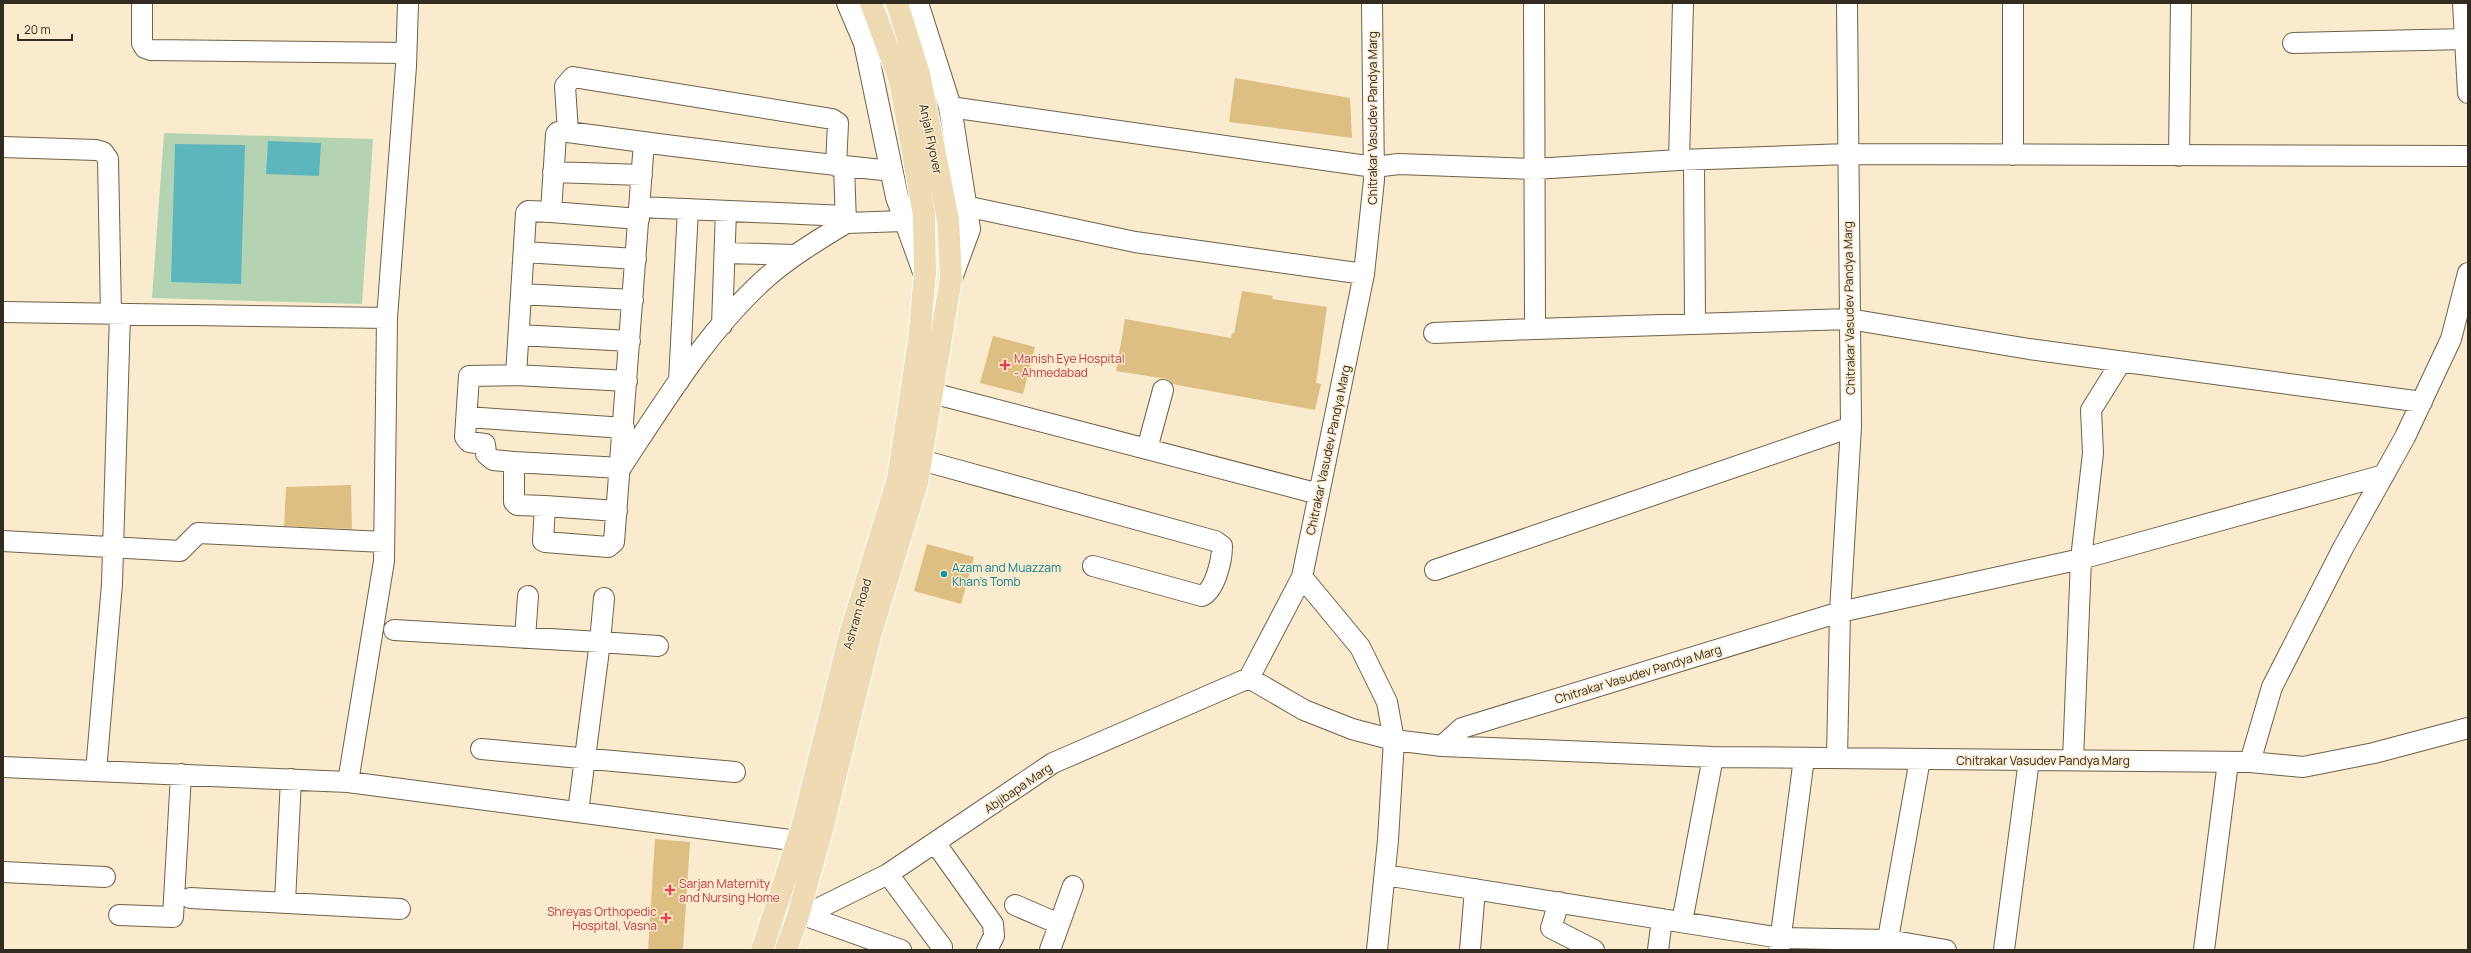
<svg xmlns="http://www.w3.org/2000/svg" width="2471" height="953" viewBox="0 0 2471 953" font-family="Manrope,sans-serif">
<style>
.green{fill:#b3d3b2}
.water{fill:#5db6be}
.building{fill:#debf83}
.lines{fill:none;stroke-linecap:round;stroke-linejoin:round}
.minor-casing{stroke:#6f6147;stroke-width:22}
.tertiary-casing{stroke:#6f6147;stroke-width:24}
.primary-casing{stroke:#fff;stroke-width:24}
.minor{stroke:#fff;stroke-width:20}
.tertiary{stroke:#fff;stroke-width:22}
.primary{stroke:#eedab3;stroke-width:22}
.health-dot{fill:#e0444e;stroke:#fbebce;stroke-width:1.5}
.culture-dot{fill:#0f9aa8;stroke:#fbebce;stroke-width:1.5}
.labels{text-anchor:middle;dominant-baseline:central;stroke-width:3;stroke-linejoin:round;paint-order:stroke}
.street-label{font-size:12px;fill:#312b20;stroke:#fbebce}
.health-label{font-size:12px;fill:#be3a42;stroke:#fbebce;text-anchor:start}
.culture-label{font-size:12px;fill:#0d838f;stroke:#fbebce;text-anchor:start}
</style>
<rect width="100%" height="100%" fill="#fbebce"/>
<path class="green" d="M164 133 373 139 362 304 152 298Z"/>
<path class="water" d="M268 141 321 143 319 176 266 174Z
M175 144 245 145 241 284 171 282Z"/>
<path class="building" d="M1235 78 1350 98 1352 138 1229 122Z
M1242 291 1273 296 1272 299 1327 307 1316 383 1321 384 1315 410 1172 384 1167 379 1116 371 1125 319 1231 338 1232 333 1234 334Z
M993 336 1035 347 1023 394 980 383Z
M351 485 352 529 284 526 286 487Z
M927 544 974 557 961 604 914 591Z
M655 839 690 842 683 950H648Z"/>
<g class="lines">
<g class="minor-casing">
<path id="minor" d="M142 3V43L145 48 151 50 405 53
M1534 3 1535 329 1849 319 2029 349 2422 402
M2463 3 2468 93
M2293 43 2465 39
M950 107 1374 167 1399 164 1534 169 1679 160 1847 154 2468 156
M568 132H558L556 134 551 212 528 211 526 213 516 375 469 376 465 437 469 442 485 444 486 454 493 460 514 462V502L517 505 545 506 543 541 545 542 608 547 614 542 644 142
M3 147 96 150 103 152 108 159 111 314
M2013 155V3
M2179 156 2181 3
M1679 160 1683 3
M1694 160 1695 324
M836 166 838 123 832 119 573 77 565 86 568 132C676 147 784 160 892 171
M553 172 642 175
M965 206 1135 242 1364 274
M640 207 846 216
M551 212 639 219
M846 223 904 221
M524 252 636 259
M725 253 795 255
M521 294 633 300
M3 312 387 318
M722 325 726 211
M1434 333 1535 329
M519 335 630 341
M516 375 627 381
M679 381 688 209
M932 393 1319 494
M467 417 624 428
M1147 449 1163 390
M921 460 1215 541 1222 546C1222 561 1215 590 1202 596L1093 566
M514 462 621 468
M622 466C665 401 707 331 766 278 790 257 818 240 846 223L844 166
M545 506 617 511
M3 541 180 551 198 533 384 542
M1435 570 1851 427
M1302 577 1360 647 1387 702 1394 740 1388 840 1377 950
M604 598 600 642 658 646
M394 630 600 642 578 812
M525 638 528 596
M1249 678 1304 710 1352 729 1394 740 1442 746 1713 757 2250 762 2303 767 2374 753 2468 728
M1249 678 1302 577 1364 274 1374 180 1372 3
M1442 746 1462 728 1840 612 2081 559 2384 475
M481 749 735 772
M1837 758 1840 612 1851 427 1847 3
M2073 760 2081 559 2093 453 2091 410 2121 362
M2250 762 2272 687 2343 548 2405 437 2451 339 2468 273
M3 767 348 782 798 841
M96 771 112 584 120 314
M348 782 384 561 387 318 406 66 408 3
M936 844 993 924 994 936 987 950
M3 872 105 877
M888 874 942 947
M1385 875 1781 938 1888 940 1946 950
M190 898 400 909
M285 902 291 779
M1559 902 1551 928 1594 950
M1015 905 1059 924
M119 915 173 917 181 774
M806 916 901 950
M797 919 888 874 1053 763 1249 678
M1682 922 1713 757
M1050 950 1073 886
M1470 950 1475 889
M1658 950 1662 919
M1779 950 1804 758
M1886 950 1920 759
M2004 950 2029 760
M2204 950 2228 762"/>
</g>
<g class="tertiary-casing">
<path id="tertiary" d="M848 3 865 43 897 197 924 272
M917 3 950 107 969 229 951 278"/>
</g>
<g class="primary-casing">
<path id="primary" d="M762 950 803 824 851 631 898 479 919 341 925 273 924 215 900 81 871 3
M786 950 797 919 822 830 870 636 917 483 951 278 948 220 919 74 897 3"/>
</g>
<use href="#minor" class="minor"/>
<use href="#tertiary" class="tertiary"/>
<use href="#primary" class="primary"/>
</g>
<g class="health-dot">
<path d="M1003 359h4v4h4v4h-4v4h-4v-4h-4v-4h4z"/>
<path d="M668 884h4v4h4v4h-4v4h-4v-4h-4v-4h4z"/>
<path d="M664 912h4v4h4v4h-4v4h-4v-4h-4v-4h4z"/>
</g>
<circle class="culture-dot" cx="944" cy="574" r="4"/>
<g class="labels">
<g class="street-label">
<text transform="translate(1372 118) rotate(-90)">Chitrakar Vasudev Pandya Marg</text>
<text transform="translate(931 139) rotate(78)">Anjali Flyover</text>
<text transform="translate(1849 308) rotate(-91)">Chitrakar Vasudev Pandya Marg</text>
<text transform="translate(1328 450) rotate(-78)">Chitrakar Vasudev Pandya Marg</text>
<text transform="translate(857 614) rotate(-74)">Ashram Road</text>
<text transform="translate(1638 674) rotate(-17)">Chitrakar Vasudev Pandya Marg</text>
<text x="2043" y="760">Chitrakar Vasudev Pandya Marg</text>
<text transform="translate(1018 788) rotate(-34)">Abjibapa Marg</text>
</g>
<g class="health-label">
<text x="1014" y="358">Manish Eye Hospital<tspan x="1014" dy="14">- Ahmedabad</tspan></text>
<text x="679" y="883">Sarjan Maternity<tspan x="679" dy="14">and Nursing Home</tspan></text>
<text x="657" y="911" text-anchor="end">Shreyas Orthopedic<tspan x="657" dy="14">Hospital, Vasna</tspan></text>
</g>
<g class="culture-label">
<text x="952" y="567">Azam and Muazzam<tspan x="952" dy="14">Khan's Tomb</tspan></text>
</g>
</g>
<rect width="2471" height="953" fill="none" stroke="#312b20" stroke-width="8"/>
<path d="M18 34v6h54v-6" fill="none" stroke="#312b20" stroke-width="2"/>
<text x="24" y="34" font-size="12" fill="#312b20" stroke="#fbebce" stroke-width="3" paint-order="stroke">20 m</text>
</svg>
